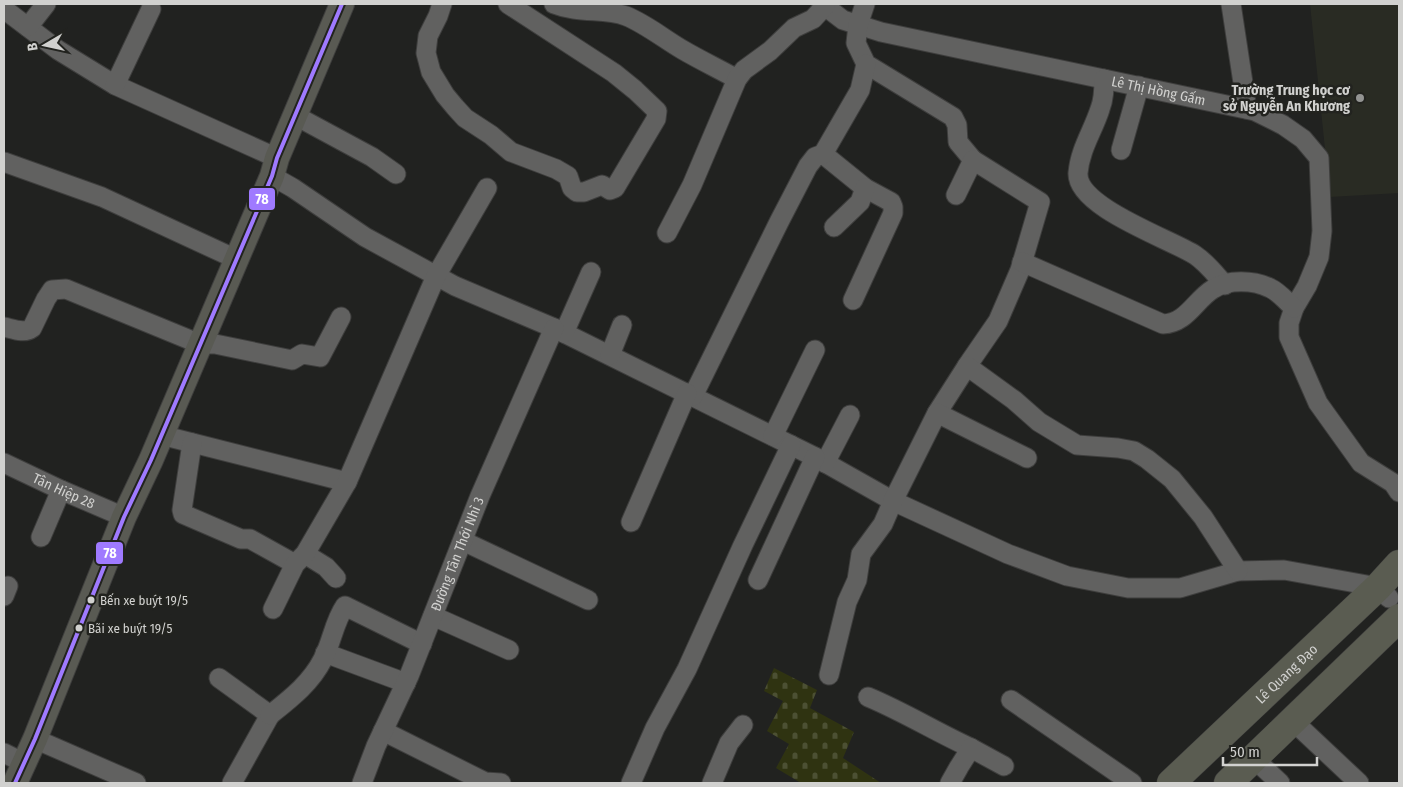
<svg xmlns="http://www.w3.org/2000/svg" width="1403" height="787" viewBox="0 0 1403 787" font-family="'Fira Sans Condensed',sans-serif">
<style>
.built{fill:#292b23}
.cemetery{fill:url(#cemetery-stones)}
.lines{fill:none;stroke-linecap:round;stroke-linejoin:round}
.minor-casing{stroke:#3e3e3d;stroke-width:21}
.major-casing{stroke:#3e3e3d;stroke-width:26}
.highway-casing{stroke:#3e3e3d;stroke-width:29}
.minor{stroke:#616160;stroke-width:19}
.major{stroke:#595a53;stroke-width:24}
.highway{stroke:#5a5c51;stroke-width:28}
.bus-1-casing{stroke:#22231f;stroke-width:8}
.bus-1{stroke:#9f7aff;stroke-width:4}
.poi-dot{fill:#939492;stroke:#22231f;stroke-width:2}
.bus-dot{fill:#d1d1cf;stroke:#22231f;stroke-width:2}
.labels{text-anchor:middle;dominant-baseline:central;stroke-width:5;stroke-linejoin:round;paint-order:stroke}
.bus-label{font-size:13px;fill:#d1d1cf;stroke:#22231f;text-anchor:start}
.street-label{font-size:14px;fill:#d1d1cf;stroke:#22231f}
.poi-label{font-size:14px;font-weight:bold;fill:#d1d1cf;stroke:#22231f;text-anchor:end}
.line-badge{stroke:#22231f;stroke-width:2}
.badge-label{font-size:14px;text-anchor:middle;font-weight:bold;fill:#fff}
</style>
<defs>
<pattern id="cemetery-stones" width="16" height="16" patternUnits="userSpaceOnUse" patternTransform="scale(1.25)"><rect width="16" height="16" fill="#2f3311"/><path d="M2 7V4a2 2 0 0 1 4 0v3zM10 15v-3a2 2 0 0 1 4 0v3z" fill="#4c5033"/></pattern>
</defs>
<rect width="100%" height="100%" fill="#212220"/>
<path class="built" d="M1310 4H1399V193L1330 197Z"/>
<path class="cemetery" d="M774 668 817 690 810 708 854 732 843 758 881 783H801L776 768 789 744 767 731 783 701 764 691Z"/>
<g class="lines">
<g class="minor-casing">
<g id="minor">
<path d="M442 4 438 16 428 36 426 53 431 72 445 95 455 107 465 118 491 135 511 152 556 169 568 176 572 188 577 192H584L602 185 610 190 615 188 656 119 657 111 635 90 614 73 508 4"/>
<path d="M554 4C579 14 605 8 626 16 646 24 664 39 683 50 700 60 719 69 737 79"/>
<path id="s1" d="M822 4 843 20 881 32 1255 111 1283 125 1303 139 1319 158 1322 231 1319 257 1307 286 1294 308 1289 323V337L1318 403 1361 463 1393 483 1399 492"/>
<path d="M865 4 858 25 856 43 866 64 953 117 957 125 958 142 973 160"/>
<path d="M1231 4 1247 109"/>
<path d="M4 9 58 50 115 85 277 158"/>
<path d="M28 27 46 4"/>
<path d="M1104 79C1104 89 1104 99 1100 109 1093 131 1080 149 1078 173 1076 207 1170 239 1195 255 1207 263 1215 274 1225 285"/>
<path d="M115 85 151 9"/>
<path d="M296 116 372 157 396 174"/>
<path d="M1121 150 1139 86"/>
<path d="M823 154 865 188 891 202 893 207V213L853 300"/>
<path d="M4 162 102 197 236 259"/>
<path d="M272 176 293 188 365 237 455 286 554 328 815 457 893 501 1008 554 1067 576 1128 588H1180L1238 571 1284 570 1378 587 1389 598"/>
<path d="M956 195 973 160 1040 202 1020 270 998 321 967 366"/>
<path d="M834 227 860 202 865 188"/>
<path d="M667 233 692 185 737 79 744 70 770 51 794 28 813 19 825 6"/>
<path d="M1022 262 1163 324C1187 323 1195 300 1213 289 1228 279 1254 280 1270 288 1279 292 1287 302 1294 308"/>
<path d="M4 327C13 329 24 334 32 328L46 299 52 290 66 289 200 344H215L292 360 302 354 320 357 341 317"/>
<path d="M564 333 591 272"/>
<path d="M610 355 622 325"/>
<path d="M693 396 779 222 808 166 815 157 823 154 860 90 866 64"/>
<path d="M937 413 967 366 1014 400 1039 422 1077 445 1118 448 1134 451 1147 459 1172 479 1203 517 1238 571"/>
<path d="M161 435 347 482"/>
<path d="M773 436 815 350"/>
<path d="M192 443 182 510 183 514 241 539H250L295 564"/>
<path id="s2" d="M4 463 61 490 124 517"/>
<path d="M825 463 850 415"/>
<path d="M631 522 687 393"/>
<path d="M41 537 61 490"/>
<path d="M463 541 588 600"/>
<path d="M305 554 326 567 336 578"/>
<path d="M758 580 815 457"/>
<path d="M4 596 8 586"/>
<path d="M273 609 295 564 305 554 347 482 436 276 487 188"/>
<path d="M433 616 509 650"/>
<path d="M325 653 406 683"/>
<path d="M829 675 847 602 857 580 861 554 883 524 893 501 937 413 1027 458"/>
<path d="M219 678 270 715 232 783"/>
<path d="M868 697C904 712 936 732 971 748"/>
<path d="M1011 700 1132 783"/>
<path d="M270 715C290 699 311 683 323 659 332 642 334 622 345 606L422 644"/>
<path d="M1293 721 1359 783"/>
<path d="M383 731 485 782 501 783"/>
<path d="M35 739 136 783"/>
<path d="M4 753 24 763"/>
<path d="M1264 768 1280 783"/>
<path id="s3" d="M362 783 376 746 409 676 480 496 554 328"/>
<path d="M631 783 655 728 687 669 743 545 791 445"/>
<path d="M712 783 729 743 743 725"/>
<path d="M950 783 959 767 971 748 1004 766"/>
</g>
</g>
<g class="major-casing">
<path id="major" d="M15 783 35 739 124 517 151 460 272 176 277 158 342 4"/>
</g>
<g class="highway-casing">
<g id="highway">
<path id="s4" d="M1171 783 1378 587 1399 564"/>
<path d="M1228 783 1399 618"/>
</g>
</g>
<use href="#minor" class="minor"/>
<use href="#major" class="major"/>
<use href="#highway" class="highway"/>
<g class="bus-1-casing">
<path id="bus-1" d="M15 783 35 739 124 517 151 460 272 176 277 158 342 4"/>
</g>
<use href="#bus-1" class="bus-1"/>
</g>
<circle class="poi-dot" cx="1360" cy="98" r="5"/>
<g class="bus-dot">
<circle cx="91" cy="600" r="4.5"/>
<circle cx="79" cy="628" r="4.5"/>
</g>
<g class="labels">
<g class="bus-label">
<text x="100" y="600">Bến xe buýt 19/5</text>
<text x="88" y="628">Bãi xe buýt 19/5</text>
</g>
<g class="street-label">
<text stroke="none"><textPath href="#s1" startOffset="350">Lê Thị Hồng Gấm</textPath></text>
<text stroke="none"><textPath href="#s2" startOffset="66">Tân Hiệp 28</textPath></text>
<text stroke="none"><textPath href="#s3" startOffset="248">Đường Tân Thới Nhì 3</textPath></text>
<text stroke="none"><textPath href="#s4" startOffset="159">Lê Quang Đạo</textPath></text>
</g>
<g class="poi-label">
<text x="1350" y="90">Trường Trung học cơ<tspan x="1350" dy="16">sở Nguyễn An Khương</tspan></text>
</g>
</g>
<g class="line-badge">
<rect x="248" y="187" width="28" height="24" rx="5" fill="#9f7aff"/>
<rect x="95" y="541" width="29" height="24" rx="5" fill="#9f7aff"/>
</g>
<g class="badge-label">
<text x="262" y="204">78</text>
<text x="110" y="558">78</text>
</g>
<rect width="1403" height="787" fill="none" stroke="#d1d1cf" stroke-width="10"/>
<g transform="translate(45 45) rotate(261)" stroke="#22231f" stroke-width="4" paint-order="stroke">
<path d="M0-4L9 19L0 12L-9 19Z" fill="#d1d1cf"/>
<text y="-8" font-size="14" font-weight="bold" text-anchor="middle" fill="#d1d1cf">B</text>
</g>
<path d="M1223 757v8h94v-8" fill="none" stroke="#d1d1cf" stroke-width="2.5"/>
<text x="1230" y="757" font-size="15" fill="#d1d1cf" stroke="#22231f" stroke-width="4" paint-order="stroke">50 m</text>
</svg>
